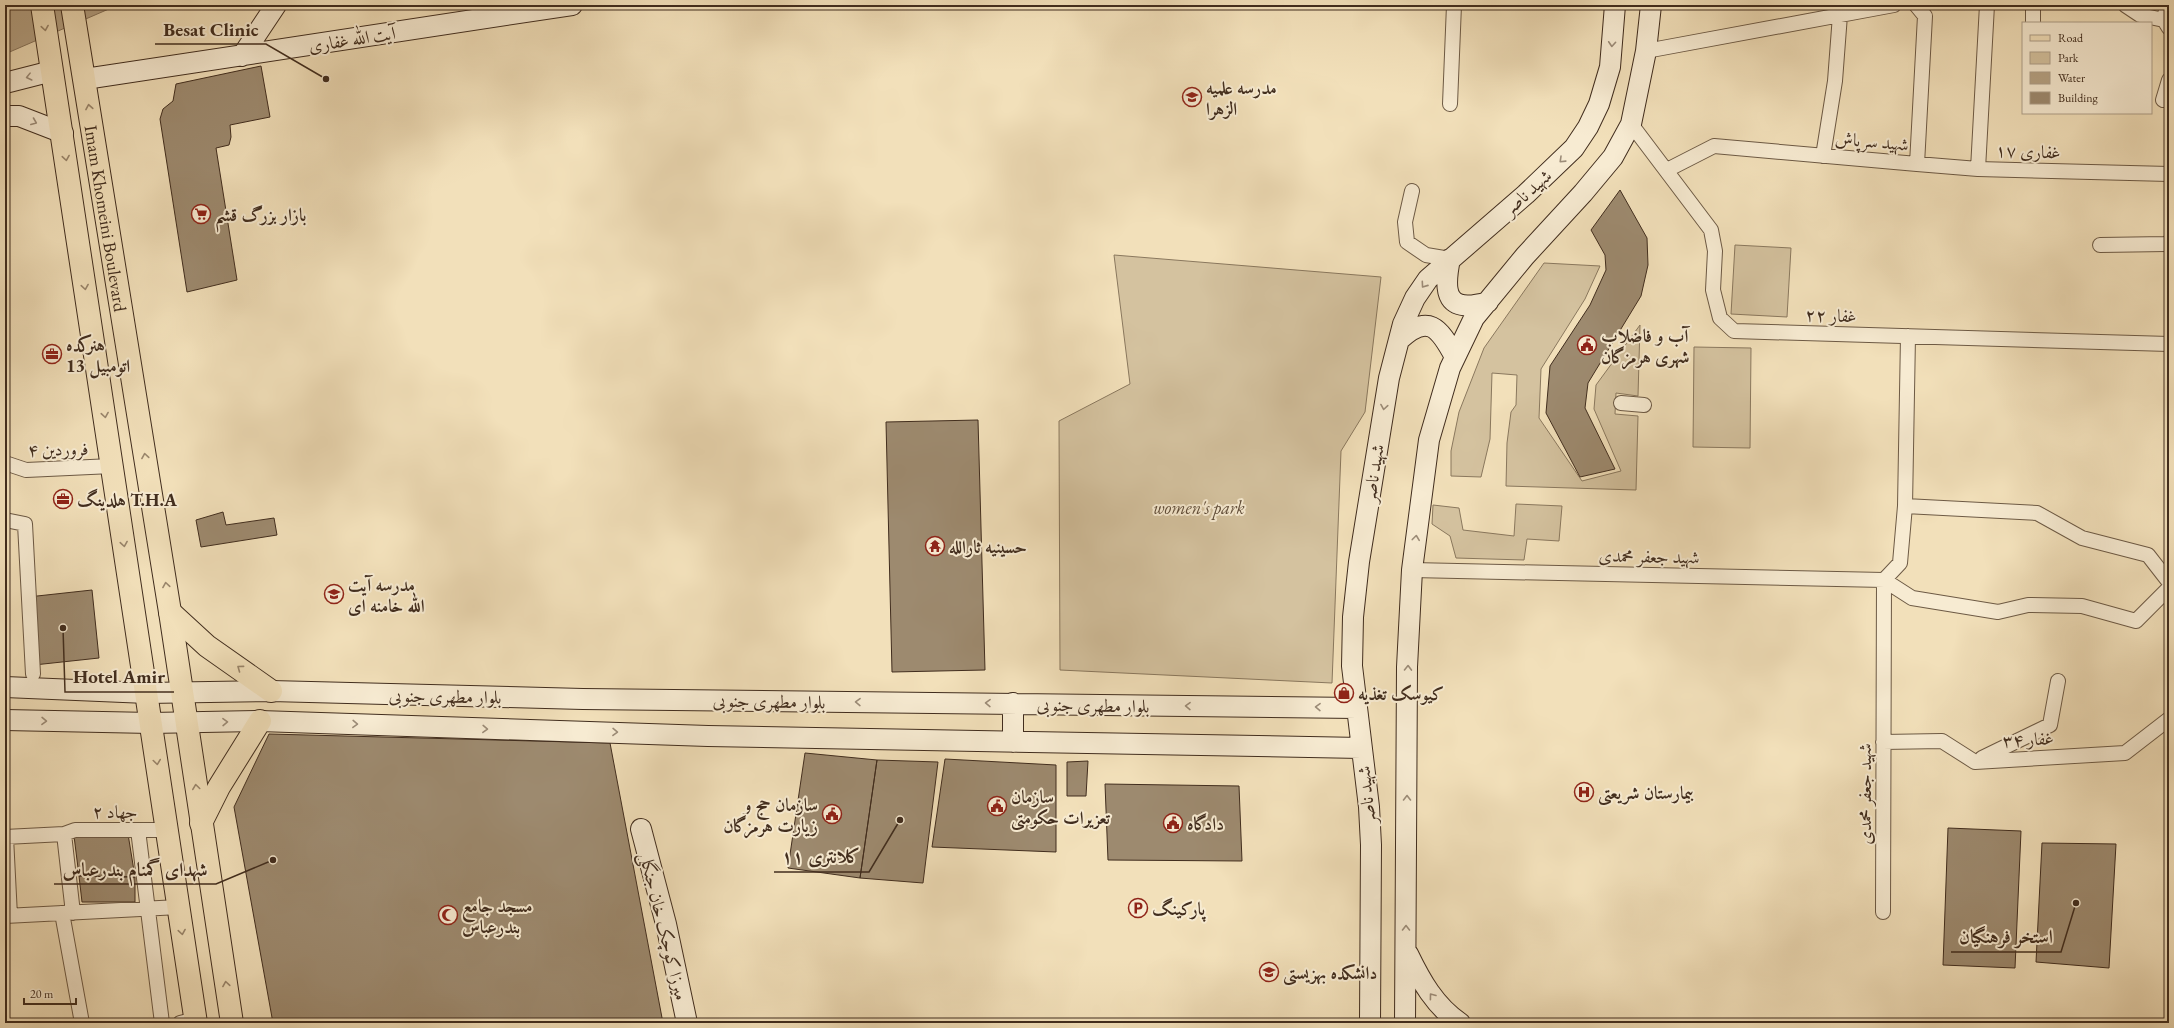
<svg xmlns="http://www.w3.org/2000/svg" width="2174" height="1028" viewBox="0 0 2174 1028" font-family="'EB Garamond',Amiri,serif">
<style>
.green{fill:#d4c29f;stroke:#8a785e}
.water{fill:#b6a385;stroke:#87745c}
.building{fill:#9d8a6f;stroke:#412d1e}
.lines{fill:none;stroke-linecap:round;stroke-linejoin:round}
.street-casing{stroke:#6d5a45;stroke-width:16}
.secondary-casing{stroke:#412d1e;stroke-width:22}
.primary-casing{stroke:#412d1e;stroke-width:24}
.street{stroke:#f7ebd2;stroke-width:14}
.secondary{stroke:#f7ebd2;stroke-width:20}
.primary{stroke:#f2e0ba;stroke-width:22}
.oneway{stroke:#9a866c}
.oneway2{stroke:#9c8c78}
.labels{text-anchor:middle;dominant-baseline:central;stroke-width:4;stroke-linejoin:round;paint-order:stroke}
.street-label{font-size:18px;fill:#412d1e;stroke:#f7ebd2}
.poi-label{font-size:18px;font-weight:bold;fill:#412d1e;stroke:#f7ebd2;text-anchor:start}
.park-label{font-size:18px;font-style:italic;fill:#5e4b38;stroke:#f7ebd2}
.leader{fill:none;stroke:#412d1e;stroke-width:1.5}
.callout-dot{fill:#412d1e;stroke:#f7ebd2;stroke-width:1.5}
.callout-label{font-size:19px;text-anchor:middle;font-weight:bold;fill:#412d1e;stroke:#f7ebd2;stroke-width:4;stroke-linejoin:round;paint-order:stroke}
</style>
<rect width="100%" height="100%" fill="#f2e0ba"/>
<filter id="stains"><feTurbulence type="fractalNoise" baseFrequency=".005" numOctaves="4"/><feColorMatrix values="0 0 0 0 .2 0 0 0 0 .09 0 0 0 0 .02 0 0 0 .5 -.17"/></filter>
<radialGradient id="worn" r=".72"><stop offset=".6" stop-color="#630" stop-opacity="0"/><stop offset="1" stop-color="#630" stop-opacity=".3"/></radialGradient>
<path class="green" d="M1735 245 1791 248 1787 317 1731 314Z
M1114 255 1381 277 1365 412 1341 451 1332 683 1060 670 1059 421 1130 384Z
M1544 263 1600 266 1585 299 1541 369 1539 418 1582 481 1621 471 1594 409 1596 385 1640 325 1638 396 1616 393 1615 414 1638 416 1636 490 1506 486 1507 443 1511 412 1516 405 1517 375 1492 373 1490 439 1481 477 1451 476V451L1459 412 1484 348Z
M1694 347 1751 348 1750 448 1693 447Z
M1516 504 1562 506 1559 541 1527 539 1524 560 1456 558 1450 536 1432 524 1433 505 1459 508 1463 530 1514 536Z"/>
<path class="water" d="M5 5H118L5 54Z"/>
<path class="building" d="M261 66 270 117 230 125 231 137 229 145 216 148 237 280 187 292 160 119 163 109 173 101 176 84Z
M1620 190 1647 238 1648 265 1641 296 1588 383 1585 408 1615 469 1580 477 1546 413 1550 366 1590 305 1606 270 1605 255 1591 230Z
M978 420 985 670 892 672 886 422Z
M223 512 226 525 274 518 277 535 201 547 196 520Z
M92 590 99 658 34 665 28 597Z
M269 734 610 743 663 1023H273L234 807Z
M805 753 877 760 860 878 788 868Z
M945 759 1056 765V852L932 847Z
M877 760 938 762 923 883 860 878Z
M1088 761 1086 796H1067V762Z
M1105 784 1239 786 1242 861 1108 860Z
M1948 828 2021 831 2015 968 1943 965Z
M128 834 135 877 79 876 74 836Z
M2042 843 2116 844 2109 968 2036 962Z
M79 876 135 877V902H82Z"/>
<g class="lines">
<g class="street-casing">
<path id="street" d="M1987 5 1978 169 2169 174
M2125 5 2140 15 2164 20 2169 28
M2164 20 2167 5
M2033 23V5
M1646 51 1894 5
M2163 100 2169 80
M1450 104 1454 5
M1631 124 1711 230 1715 251 1713 290 1720 318 1734 331 2169 344
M1823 156 1835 81 1840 15
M1917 164 1978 169
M1667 170 1714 146 1917 164 1925 16 1916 5
M1412 191 1405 222 1407 242 1426 255 1450 259
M2100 245 2166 244 2169 242
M1621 403 1644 405
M5 463 26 470 112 466
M1905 506 2037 513 2082 538 2148 555 2169 582
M5 520 25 524 33 674
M1412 570 1884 580 1912 598 1998 612 2028 605 2082 606 2136 621 2169 588
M1883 742 1942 741 1975 762 2125 753 2169 719
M1982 758 2050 725 2058 681
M138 830 162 1023
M64 834 75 830H167
M5 837 64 834 73 913
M6 837 10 916
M1883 912 1884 580 1900 563 1905 506 1908 336
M62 913 82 1023
M5 916 179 907
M180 1023 196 1019"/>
</g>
<g class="secondary-casing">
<path id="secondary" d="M242 56 276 5
M85 79 572 5
M5 83 52 71
M5 116H19L63 133
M1450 259C1443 293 1446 314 1488 302
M1399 340C1428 313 1439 327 1455 357
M5 687 147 693 271 691 583 699 1357 708
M5 720 151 723 260 721 708 736 1361 748
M1013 742V703
M641 829 666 924 687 1023
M1408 954C1421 981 1435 1006 1460 1023
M1370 1023 1371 845 1369 807 1352 666 1353 617 1359 562 1389 378 1403 324 1415 298 1428 279 1526 194 1574 148 1588 127 1599 104 1610 67 1615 5
M1405 1023 1407 667 1412 570 1429 440 1450 368 1474 318 1525 256 1583 193 1613 157 1631 124 1646 51 1651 5"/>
</g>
<g class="primary-casing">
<g id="primary">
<path d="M42 5 196 1023"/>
<path id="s1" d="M72 5 170 612 232 1023"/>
<path d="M170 612 207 646 271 691"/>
<path d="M201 823 219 787 260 721"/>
</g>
</g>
<use href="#street" class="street"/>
<use href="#secondary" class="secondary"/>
<use href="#primary" class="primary"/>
</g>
<defs><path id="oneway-chevron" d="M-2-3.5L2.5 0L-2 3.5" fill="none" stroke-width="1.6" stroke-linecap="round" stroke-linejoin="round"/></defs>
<g class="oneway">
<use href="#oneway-chevron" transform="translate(45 28) rotate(81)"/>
<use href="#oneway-chevron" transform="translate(89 107) rotate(-100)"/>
<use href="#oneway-chevron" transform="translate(66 158) rotate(81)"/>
<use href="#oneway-chevron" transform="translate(85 287) rotate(81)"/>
<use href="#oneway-chevron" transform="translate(105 415) rotate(81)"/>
<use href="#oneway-chevron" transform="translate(145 456) rotate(-99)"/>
<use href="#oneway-chevron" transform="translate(124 544) rotate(81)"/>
<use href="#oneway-chevron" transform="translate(166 585) rotate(-99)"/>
<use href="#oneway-chevron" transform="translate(240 668) rotate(-144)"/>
<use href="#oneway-chevron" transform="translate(157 762) rotate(82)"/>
<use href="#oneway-chevron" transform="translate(196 787) rotate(-98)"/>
<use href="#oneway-chevron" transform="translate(182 932) rotate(81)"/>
<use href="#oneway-chevron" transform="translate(226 984) rotate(-99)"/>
</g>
<g class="oneway2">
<use href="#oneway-chevron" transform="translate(1612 44) rotate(94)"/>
<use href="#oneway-chevron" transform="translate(29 77) rotate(166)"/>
<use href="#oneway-chevron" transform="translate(34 122) rotate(22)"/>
<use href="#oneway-chevron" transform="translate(1562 160) rotate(136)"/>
<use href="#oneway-chevron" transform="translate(1424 285) rotate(125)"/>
<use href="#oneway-chevron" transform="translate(1384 407) rotate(99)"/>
<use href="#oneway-chevron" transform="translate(1416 538) rotate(-83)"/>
<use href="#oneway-chevron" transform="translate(1408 668) rotate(-89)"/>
<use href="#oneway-chevron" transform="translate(858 702) rotate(-179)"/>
<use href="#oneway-chevron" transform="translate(988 703) rotate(-179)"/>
<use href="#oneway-chevron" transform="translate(1188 706) rotate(-179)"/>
<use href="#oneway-chevron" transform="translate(1318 707) rotate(-179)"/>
<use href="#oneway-chevron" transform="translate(44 721) rotate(1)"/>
<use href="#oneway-chevron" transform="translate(225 722) rotate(-1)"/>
<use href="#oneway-chevron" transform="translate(355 724) rotate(2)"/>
<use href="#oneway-chevron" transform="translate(485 729) rotate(2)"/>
<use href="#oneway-chevron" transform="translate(615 732) rotate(1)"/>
<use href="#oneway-chevron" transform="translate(1407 798) rotate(-90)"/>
<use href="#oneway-chevron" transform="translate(1406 928) rotate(-90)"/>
<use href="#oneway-chevron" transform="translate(1432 996) rotate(-127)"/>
</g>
<defs>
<g id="university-ring" transform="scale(1)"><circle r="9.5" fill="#f7ebd2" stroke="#8f2418" stroke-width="1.5"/><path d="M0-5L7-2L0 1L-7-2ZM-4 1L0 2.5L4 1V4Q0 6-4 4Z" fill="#8f2418"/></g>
<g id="supermarket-ring" transform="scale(1)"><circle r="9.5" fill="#f7ebd2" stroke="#8f2418" stroke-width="1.5"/><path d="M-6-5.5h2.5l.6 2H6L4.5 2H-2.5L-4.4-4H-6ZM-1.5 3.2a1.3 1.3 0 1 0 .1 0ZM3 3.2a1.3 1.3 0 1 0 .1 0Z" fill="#8f2418"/></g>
<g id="civic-ring" transform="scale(1)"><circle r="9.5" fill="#f7ebd2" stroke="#8f2418" stroke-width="1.5"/><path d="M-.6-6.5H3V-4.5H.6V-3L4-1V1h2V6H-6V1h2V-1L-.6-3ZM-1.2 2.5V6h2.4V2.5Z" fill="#8f2418"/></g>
<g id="office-ring" transform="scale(1)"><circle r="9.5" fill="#f7ebd2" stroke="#8f2418" stroke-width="1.5"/><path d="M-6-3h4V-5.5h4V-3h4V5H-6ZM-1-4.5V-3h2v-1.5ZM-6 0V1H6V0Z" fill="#8f2418"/></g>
<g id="temple-ring" transform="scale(1)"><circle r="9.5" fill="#f7ebd2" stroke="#8f2418" stroke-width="1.5"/><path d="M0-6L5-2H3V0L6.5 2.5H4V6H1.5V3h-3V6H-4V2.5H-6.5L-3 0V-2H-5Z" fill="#8f2418"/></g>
<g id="school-ring" transform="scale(1)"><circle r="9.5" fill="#f7ebd2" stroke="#8f2418" stroke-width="1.5"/><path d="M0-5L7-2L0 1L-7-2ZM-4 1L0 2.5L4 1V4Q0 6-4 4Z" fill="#8f2418"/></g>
<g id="shop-ring" transform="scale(1)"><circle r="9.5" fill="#f7ebd2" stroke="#8f2418" stroke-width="1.5"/><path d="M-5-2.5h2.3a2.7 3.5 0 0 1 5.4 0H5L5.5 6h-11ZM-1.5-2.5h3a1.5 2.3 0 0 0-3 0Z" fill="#8f2418"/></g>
<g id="hospital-ring" transform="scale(1)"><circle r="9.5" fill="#f7ebd2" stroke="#8f2418" stroke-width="1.5"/><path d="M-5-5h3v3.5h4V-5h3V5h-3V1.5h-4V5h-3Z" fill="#8f2418"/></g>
<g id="parking-ring" transform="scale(1)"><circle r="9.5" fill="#f7ebd2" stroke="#8f2418" stroke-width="1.5"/><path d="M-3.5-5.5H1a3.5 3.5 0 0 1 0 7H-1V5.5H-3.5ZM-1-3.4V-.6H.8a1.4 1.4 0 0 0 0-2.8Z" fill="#8f2418"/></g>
<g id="mosque-ring" transform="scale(1)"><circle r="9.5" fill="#f7ebd2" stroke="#8f2418" stroke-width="1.5"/><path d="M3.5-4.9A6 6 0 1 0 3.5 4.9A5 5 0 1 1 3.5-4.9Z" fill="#8f2418"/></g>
</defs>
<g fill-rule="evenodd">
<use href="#university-ring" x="1192" y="97"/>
<use href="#supermarket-ring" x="201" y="214"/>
<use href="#civic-ring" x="1587" y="345"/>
<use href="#office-ring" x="52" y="354"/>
<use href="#office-ring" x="63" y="499"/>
<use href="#temple-ring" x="935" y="546"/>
<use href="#school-ring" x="334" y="594"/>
<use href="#shop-ring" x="1344" y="693"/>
<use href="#hospital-ring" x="1584" y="792"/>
<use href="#civic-ring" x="997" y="806"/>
<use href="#civic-ring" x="832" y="814"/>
<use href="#civic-ring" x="1173" y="823"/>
<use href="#parking-ring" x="1138" y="908"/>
<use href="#mosque-ring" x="448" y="915"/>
<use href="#university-ring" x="1269" y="972"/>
</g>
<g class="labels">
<g class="street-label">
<text transform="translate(352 39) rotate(-9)">آیت الله غفاری</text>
<text transform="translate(1872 141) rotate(5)">شهید سرپاش</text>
<text transform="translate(2028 151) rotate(2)">غفاری ۱۷</text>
<text transform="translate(1527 192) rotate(-42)">شهید ناصر</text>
<text stroke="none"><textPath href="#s1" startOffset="216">Imam Khomeini Boulevard</textPath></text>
<text transform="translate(1831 315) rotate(2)">غفار ۲۲</text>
<text transform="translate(58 449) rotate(-1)">فروردین ۴</text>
<text transform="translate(1373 473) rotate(-81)">شهید ناصر</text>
<text transform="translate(1649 556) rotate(1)">شهید جعفر محمدی</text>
<text transform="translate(445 696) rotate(1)">بلوار مطهری جنوبی</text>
<text transform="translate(769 701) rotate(1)">بلوار مطهری جنوبی</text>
<text transform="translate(1093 705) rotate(1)">بلوار مطهری جنوبی</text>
<text transform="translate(2028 739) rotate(-3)">غفار ۳۴</text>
<text transform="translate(1864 794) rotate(-90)">شهید جعفر محمدی</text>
<text transform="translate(1366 795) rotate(-96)">شهید ناصر</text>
<text x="115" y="811">جهاد ۲</text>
<text transform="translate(664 926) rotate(76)">میرزا کوچک خان جنگلی</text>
</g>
<g class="poi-label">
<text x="1206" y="87">مدرسه علمیه<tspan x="1206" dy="21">الزهرا</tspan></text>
<text x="215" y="214">بازار بزرگ قشم</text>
<text x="1601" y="335">آب و فاضلاب<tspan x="1601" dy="21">شهری هرمزگان</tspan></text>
<text x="66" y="344">هنرکده<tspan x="66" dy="21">اتومبیل 13</tspan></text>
<text x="77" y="499">هلدینگ T.H.A</text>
<text x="949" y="546">حسینیه ثارالله</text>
<text x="348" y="584">مدرسه آیت<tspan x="348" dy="21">الله خامنه ای</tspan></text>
<text x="1358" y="693">کیوسک تغذیه</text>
<text x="1598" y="792">بیمارستان شریعتی</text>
<text x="1011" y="796">سازمان<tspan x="1011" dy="21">تعزیرات حکومتی</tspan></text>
<text x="818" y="804" text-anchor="end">سازمان حج و<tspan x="818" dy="21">زیارت هرمزگان</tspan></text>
<text x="1187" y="823">دادگاه</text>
<text x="462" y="905">مسجد جامع<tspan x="462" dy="21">بندرعباس</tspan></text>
<text x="1152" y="908">پارکینگ</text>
<text x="1283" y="972">دانشکده بهزیستی</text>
</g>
<g class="park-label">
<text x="1199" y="507">women's park</text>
</g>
</g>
<path class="leader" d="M326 79L266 44H155M63 628L65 692H174M900 820L869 872H774M273 860L216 884H54M2076 903L2061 952H1951"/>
<g class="callout-dot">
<circle cx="326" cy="79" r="4"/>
<circle cx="63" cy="628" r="4"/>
<circle cx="900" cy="820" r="4"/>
<circle cx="273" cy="860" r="4"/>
<circle cx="2076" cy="903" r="4"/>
</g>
<g class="callout-label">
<text x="211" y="36">Besat Clinic</text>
<text x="119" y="683">Hotel Amir</text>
<text x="821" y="863">کلانتری ۱۱</text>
<text x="135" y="876">شهدای گمنام بندرعباس</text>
<text x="2006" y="943">استخر فرهنگیان</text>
</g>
<rect width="2174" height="1028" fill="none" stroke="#f2e0ba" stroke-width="20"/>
<rect x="6" y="6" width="2162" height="1016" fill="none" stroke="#412d1e" stroke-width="2"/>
<rect x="10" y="10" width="2154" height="1008" fill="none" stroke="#412d1e"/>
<rect x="2022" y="22" width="130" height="92" fill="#f7ebd2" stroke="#ae9f8a"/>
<rect x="2030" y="35" width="20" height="6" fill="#f2e0ba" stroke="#ae9f8a"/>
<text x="2058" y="42" font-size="12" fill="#412d1e">Road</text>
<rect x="2030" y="52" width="20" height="12" fill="#d4c29f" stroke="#ae9f8a"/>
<text x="2058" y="62" font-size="12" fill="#412d1e">Park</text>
<rect x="2030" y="72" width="20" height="12" fill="#b6a385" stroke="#ae9f8a"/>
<text x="2058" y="82" font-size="12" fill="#412d1e">Water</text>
<rect x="2030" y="92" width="20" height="12" fill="#9d8a6f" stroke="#ae9f8a"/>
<text x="2058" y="102" font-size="12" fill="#412d1e">Building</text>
<path d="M24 998v6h52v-6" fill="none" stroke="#412d1e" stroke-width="2"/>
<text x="30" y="998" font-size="12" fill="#412d1e" stroke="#f7ebd2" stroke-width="3" paint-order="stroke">20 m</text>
<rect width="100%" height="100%" filter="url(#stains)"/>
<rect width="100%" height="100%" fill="url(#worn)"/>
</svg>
